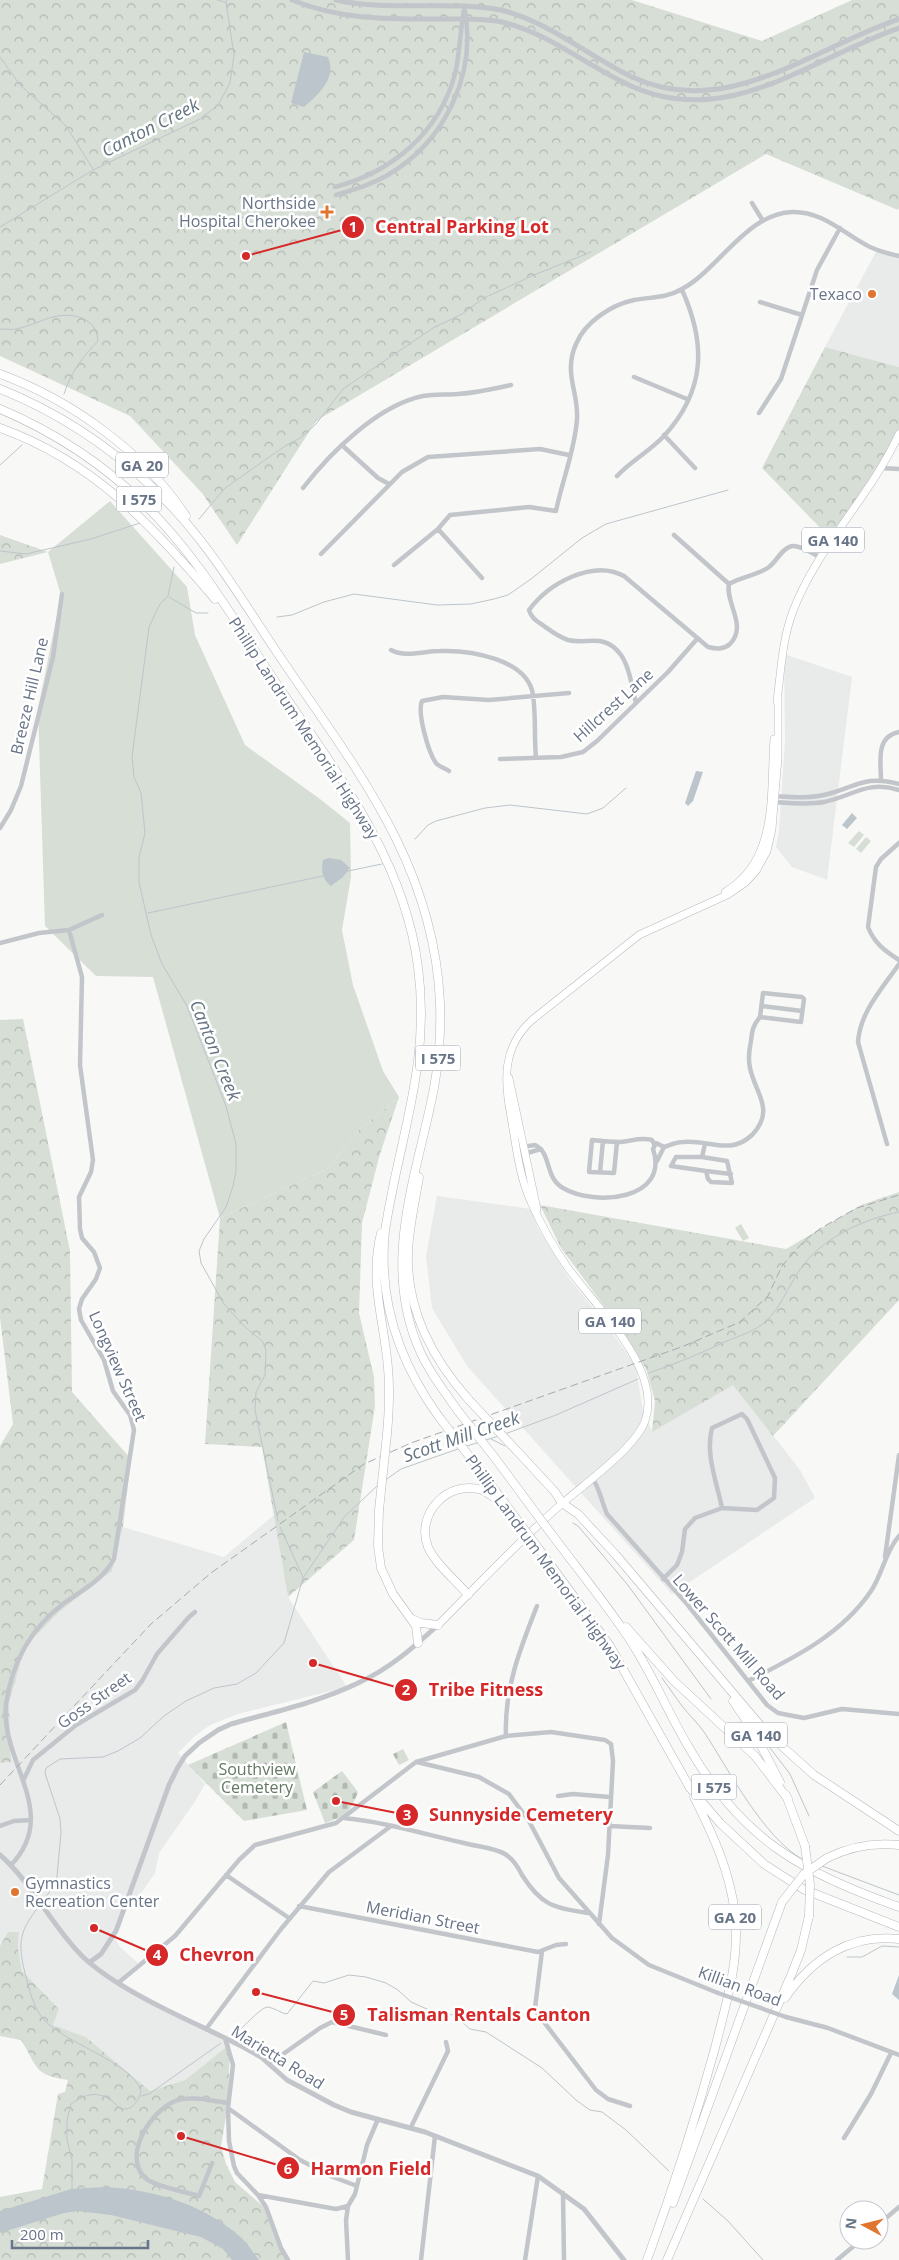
<svg xmlns="http://www.w3.org/2000/svg" width="899" height="2260" viewBox="0 0 899 2260" font-family="'Open Sans',sans-serif">
<style>
.built{fill:#e9eaea}
.grass{fill:#d7ded6}
.forest{fill:url(#forest-crowns)}
.cemetery{fill:url(#cemetery-stones)}
.water{fill:#bdc5cc}
.lines{fill:none;stroke-linecap:round;stroke-linejoin:round}
.stream{stroke:#bdc5cc;stroke-width:1}
.primary-casing{stroke:#b6b9be;stroke-width:8}
.motorway-casing{stroke:#b6b8bd;stroke-width:9}
.minor{stroke:#c2c5ca;stroke-width:4.5}
.tertiary{stroke:#c2c5ca;stroke-width:5}
.primary{stroke:#fff;stroke-width:7}
.motorway{stroke:#fff;stroke-width:8}
.rail{stroke:#a5aab1;stroke-width:1;stroke-dasharray:8 4;stroke-linecap:butt}
.motorway-bridge-casing{stroke:#b6b8bd;stroke-width:9;stroke-linecap:butt}
.minor-bridge{stroke:#c2c5ca;stroke-width:4.5}
.motorway-bridge{stroke:#fff;stroke-width:8}
.poi-dot{fill:#e0752f;stroke:#fff;stroke-width:2}
.labels{text-anchor:middle;dominant-baseline:central;stroke-width:5;stroke-linejoin:round;paint-order:stroke}
.shield{fill:#fff;stroke:#959eab;stroke-width:1}
.shield-label{font-size:15px;font-weight:bold;fill:#687487}
.poi-label{font-size:16px;fill:#687487;stroke:#fff;text-anchor:end}
.street-label{font-size:16px;fill:#687487;stroke:#fff}
.park-label{font-size:16px;fill:#647963;stroke:#fff}
.water-label{font-size:18px;font-style:italic;fill:#647582;stroke:#fff}
.leader{fill:none;stroke:#d62828;stroke-width:2}
.callout-dot{fill:#d62828;stroke:#fff;stroke-width:2}
.mark-label{font-size:15px;text-anchor:middle;font-weight:bold;fill:#fff}
.callout-label{font-size:18px;text-anchor:middle;font-weight:bold;fill:#d62828;stroke:#fff;stroke-width:5;stroke-linejoin:round;paint-order:stroke}
</style>
<defs>
<pattern id="forest-crowns" width="20" height="18" patternUnits="userSpaceOnUse" patternTransform="scale(1.25)"><rect width="20" height="18" fill="#d7ded6"/><path d="M2 6a3 3 0 1 1 6 0M12 15a3 3 0 1 1 6 0" fill="none" stroke="#b2b9b3"/></pattern>
<pattern id="cemetery-stones" width="16" height="16" patternUnits="userSpaceOnUse" patternTransform="scale(1.25)"><rect width="16" height="16" fill="#d7ded6"/><path d="M2 7V4a2 2 0 0 1 4 0v3zM10 15v-3a2 2 0 0 1 4 0v3z" fill="#b2b9b3"/></pattern>
</defs>
<rect width="100%" height="100%" fill="#f8f9f6"/>
<path class="built" d="M878 248 899 254V367L825 347Z
M784 654 852 677 827 880 792 867 776 847 779 831 785 740Z
M437 1196 531 1209 538 1228 568 1277 607 1325 636 1367 643 1412 652 1431 733 1384 800 1470 815 1498 672 1594 467 1366 432 1308 426 1256Z
M274 1515 288 1597 347 1687 238 1714 210 1725 195 1736 178 1753 205 1784 194 1803 159 1853 155 1873 138 1898 130 1897 114 1937 120 1947 138 1963 118 1980 230 2044 185 2080 150 2091 86 2037 53 2025 59 2009 22 1971 18 1948 19 1932H8L0 1946V1763L11 1762 9 1705 25 1647 59 1612 112 1571 123 1527 224 1557Z"/>
<path class="grass" d="M110 501 187 587 195 635 245 745 320 799 350 823 351 877 342 930 353 985 383 1071 399 1097 360 1129 327 1169 220 1218 153 977 96 976 45 926 38 709 61 595 48 552Z
M859 831 864 835 854 847 848 843Z
M866 837 871 841 861 853 856 849Z
M741 1224 749 1238 743 1241 735 1228Z"/>
<path class="forest" d="M0 0H632L762 41 852 0H899V208L898 210 766 154 316 421 237 545 202 493 130 416 0 356Z
M825 347 899 367V437L881 468 871 477 831 539 762 468Z
M0 535 48 552 0 564Z
M23 1019 70 1251 72 1392 131 1459 123 1527 112 1571 59 1612 25 1647 9 1704 11 1762 0 1763V1446L13 1424 0 1318V1020Z
M399 1097 380 1154 362 1223 359 1313 374 1377 375 1406 354 1540 288 1597 262 1447 205 1444 220 1218 327 1169 360 1129Z
M899 1192V1300L773 1436 733 1385 652 1432 655 1401 646 1369 624 1333 561 1248 540 1205 786 1249 861 1205Z
M8 1932H19L18 1948 22 1971 59 2009 53 2025 86 2037 150 2091 185 2080 230 2044 228 2105 221 2146 226 2164 235 2182 264 2207 286 2260H0V2197L42 2189 58 2094 65 2092 68 2080C33 2075 38 2067 21 2040L0 2036V1946Z"/>
<path class="cemetery" d="M286 1722 307 1810 244 1821 188 1765Z
M403 1749 409 1760 399 1765 393 1754Z
M342 1771 358 1792C350 1813 346 1816 325 1823L313 1792Z"/>
<path class="water" d="M304 52 328 57C337 78 319 94 304 107L291 103Z
M696 771 703 772 693 801 688 806 685 803Z
M852 813 857 818 847 829 842 825Z
M329 858 341 860 350 868 343 877 331 886C322 879 321 871 323 860Z
M899 1975V2000L892 1994Z
M106 2187C153 2190 200 2203 237 2234 246 2241 252 2251 259 2260H232L223 2249 201 2237 111 2215 78 2211 64 2213 0 2233V2211L71 2189Z"/>
<g class="lines">
<path class="stream" d="M217 0 225 2
M0 57 20 85 66 126 93 169
M0 227 93 170 200 119 218 105 230 83 234 55 226 2 227 0
M0 329C5 329 11 330 16 329 40 324 59 308 84 319 94 324 97 331 98 341 82 358 71 372 64 394
M0 465 22 445
M199 519 225 488 285 446 302 437 316 424 343 389 433 328 462 314 484 298 534 275 591 252
M0 551 26 554 91 539 140 523
M174 567 168 596 160 604 149 627 132 757 134 777 141 793 145 833 139 857V882L151 935 162 964 187 1006 226 1106 236 1144V1171L233 1186 226 1207 204 1239 199 1251 201 1263 224 1304 244 1326 263 1342 266 1351 265 1375 256 1392 255 1410 278 1521
M169 597 196 613H208
M277 617 292 615 324 602 354 594 437 605 471 604 494 599 508 595 531 579 582 538 606 524 728 490
M415 839 428 825 436 821 485 808 510 805 587 814 603 808 626 788
M348 871 382 864
M148 913 323 876
M649 1373C676 1364 701 1353 727 1341 739 1336 755 1331 765 1322 780 1309 788 1287 799 1271 820 1239 863 1219 899 1212
M505 1434 556 1415 638 1379
M491 1439 505 1446
M486 1440 499 1436
M467 1446 480 1442
M384 1481 401 1469 458 1449
M573 1523 578 1526 627 1584 711 1699
M280 1527 303 1577
M662 1678C669 1687 675 1697 682 1706 689 1715 698 1723 704 1732 729 1770 763 1837 802 1859
M764 1740 790 1774 809 1816
M822 1866 899 1895
M42 1902 54 1886 57 1876 61 1833 60 1819 45 1773 46 1768 60 1759 103 1757 118 1751 140 1738 164 1716 186 1701 214 1688 237 1684 256 1673 284 1643 303 1578 345 1516 377 1486
M39 1906C20 1931 17 1941 25 1973 29 1988 33 2007 43 2019 66 2044 129 2061 141 2090 140 2099 132 2113 120 2108 117 2107 114 2102 111 2100 96 2090 84 2095 71 2104L67 2120V2140L72 2160V2189
M847 1957H862L882 1946 899 1947
M232 2036C241 2031 260 2007 268 2007 275 2008 280 2013 287 2014L313 1981 324 1983 349 1975 366 1977 386 1983 398 1990 411 2002 436 2013 454 2015 470 2029 486 2032 542 2068 576 2100 590 2110 602 2112 626 2130 669 2171
M141 2096 149 2094 221 2043
M703 2199 728 2221 763 2260"/>
<g class="primary-casing">
<path id="primary" d="M777 701C781 671 782 640 793 611 818 546 870 497 899 434
M725 892C779 860 770 793 774 739
M509 1078 537 1209
M438 1625C477 1586 515 1545 557 1508 580 1487 635 1449 645 1421 663 1369 596 1307 568 1268 554 1248 541 1225 531 1202 519 1176 516 1145 511 1117 504 1081 502 1047 532 1020L639 935 729 894 746 882 756 871 767 851 772 829 778 758V697"/>
</g>
<g class="motorway-casing">
<path id="motorway" d="M0 374C71 400 144 452 186 516
M0 389C57 412 108 445 152 487 203 534 238 594 276 651 352 764 434 861 440 1003 441 1031 439 1060 434 1088 417 1176 381 1261 419 1349 429 1372 444 1391 458 1411
M0 409C54 432 102 463 144 504 195 553 231 615 270 674 331 765 404 855 418 967 431 1064 399 1138 385 1231 378 1299 399 1362 439 1417
M0 428C93 461 153 526 215 599
M419 1177C415 1202 409 1227 408 1252 406 1310 432 1358 469 1400
M381 1233C369 1281 384 1320 388 1368 390 1390 389 1412 387 1434
M517 1451 555 1492 562 1503 578 1514 616 1555 765 1731 814 1775 899 1831
M495 1458 535 1512
M476 1465 521 1525
M379 1510 378 1546 381 1568 393 1594 416 1626 418 1643
M553 1536C579 1571 608 1606 632 1643 653 1676 668 1712 688 1746 741 1839 801 1872 899 1907
M539 1549 610 1646 690 1788 720 1823 764 1864 803 1889 899 1927
M468 1595C456 1580 436 1565 428 1547 415 1514 448 1479 482 1490 492 1494 501 1504 510 1511
M412 1619 421 1623 438 1625
M626 1627 674 1681 755 1756 788 1799
M733 1701 754 1732 780 1782
M786 1795 805 1846
M827 1858C851 1846 873 1842 899 1845
M785 1998C812 1959 850 1933 899 1939
M673 2203 782 1902
M647 2260C673 2189 695 2121 715 2048 726 2004 740 1960 735 1914 730 1871 713 1835 694 1797
M667 2260 792 1973 801 1950 809 1916"/>
</g>
<path class="minor" d="M335 187C392 172 439 133 455 74 460 53 460 31 464 10
M336 195C354 190 370 185 386 176 446 142 478 72 464 6
M752 203 763 221
M760 302 802 315
M634 377 687 399
M759 413 781 379 817 270 840 228
M664 435 695 468
M343 445 344 447 378 478 389 484
M881 468 899 469
M617 476C631 461 650 451 664 436 706 390 706 343 682 290
M303 488C330 453 378 405 423 396 435 394 446 395 458 394 476 393 493 389 511 385
M438 529 482 578
M321 554 402 472 428 457 540 449 569 455
M394 565 438 529 450 515 529 507 556 511C562 481 575 450 577 419 579 393 563 373 576 344 585 322 611 305 634 300 651 297 667 298 682 289 719 269 746 214 792 212 823 211 844 234 870 247 879 251 889 254 899 256
M729 584C742 576 757 576 769 567 777 561 782 548 792 546 801 545 813 554 821 558
M391 650C406 658 423 651 440 651 470 650 528 659 533 695 536 715 534 737 536 757
M636 703C632 688 630 668 621 655 604 632 587 645 568 640 559 637 551 631 544 626 537 621 531 618 529 610 549 583 593 559 624 576L708 647C716 649 723 650 730 644 748 626 725 603 729 584L674 535
M500 759 561 757 583 752 597 741 668 672 697 639
M449 771C445 768 439 767 436 763 428 752 417 712 422 701L443 697 489 700 569 693
M881 781C881 762 875 737 899 732
M774 796C792 797 810 799 828 794 858 786 865 775 899 784
M774 802C790 803 808 805 824 802 853 796 867 780 899 790
M0 828 11 810 21 786 53 657 62 594
M899 843 881 859 876 867 868 927C874 943 885 951 899 960
M0 943 39 933 69 930 102 915
M763 993 802 997 804 999 801 1022 760 1017Z
M762 1006 802 1011
M617 1142 614 1173 589 1172 592 1140C601 1141 611 1142 620 1142 632 1141 640 1137 652 1140L654 1144
M887 1144 858 1042C860 1012 882 989 899 964
M522 1147 535 1145C552 1153 544 1177 563 1188 595 1207 670 1200 653 1149L656 1143 664 1147C670 1145 676 1142 683 1142 708 1139 730 1156 752 1135 776 1110 755 1093 750 1068 748 1059 749 1050 751 1041 752 1031 753 1025 760 1017
M524 1154 541 1149
M702 1157H676L671 1166 706 1171 708 1179 711 1182 732 1183 727 1161 702 1157 705 1144
M657 1161 664 1147
M706 1171 731 1174
M600 1172 603 1141
M592 1478C599 1486 602 1503 607 1514L687 1604 767 1705 778 1713 804 1718 842 1709 899 1714
M885 1557 899 1455
M663 1579 677 1565 682 1552 685 1529 695 1518 722 1508 757 1510 774 1498 775 1478 747 1419 742 1414 712 1428C705 1454 717 1483 722 1508
M748 1681C794 1658 842 1634 871 1591 883 1573 885 1552 899 1536
M506 1736C504 1689 520 1649 537 1606
M417 1762 479 1777 509 1794 529 1821 559 1878 612 1938 649 1965 718 1993
M23 1781 33 1760 76 1725 135 1690 142 1681 157 1654 189 1617 195 1612
M558 1796 573 1794 610 1797
M344 1818C385 1822 424 1834 464 1843 478 1847 493 1847 505 1854 513 1859 518 1867 522 1875 541 1905 553 1908 588 1913
M0 1826 14 1821 31 1820
M609 1826 650 1828
M11 1865C61 1812 0 1763 6 1704 12 1663 30 1629 63 1604 82 1590 102 1581 114 1559L134 1430 130 1415 113 1391 104 1360 81 1320 79 1309 82 1299 96 1279 100 1268 94 1252 82 1238 80 1229 79 1197 91 1172 93 1160 80 1065 82 977 69 930
M226 1875 289 1918
M299 1906 538 1952 556 1945 566 1944
M542 1951 535 2008 537 2013 596 2090 608 2099 630 2106
M118 1983 175 1936 239 1860 255 1845 336 1823 416 1762 506 1736 551 1732 605 1740 611 1744 613 1761 608 1855 599 1924
M786 2017 828 2028 899 2055
M206 2029 281 1929 329 1872 391 1826
M225 2038 233 2065 228 2108 229 2141 234 2166 237 2173 258 2195 266 2207 281 2248 288 2260
M269 2064 320 2028 332 2022 386 2035
M228 2108 300 2160 333 2177 357 2186
M411 2127 448 2051 446 2042
M844 2138 871 2094 891 2053
M212 2163 199 2196C187 2192 152 2186 144 2177 123 2154 151 2111 175 2101 190 2095 212 2101 228 2103
M563 2193 564 2260
M258 2195 336 2209 348 2206
M879 2224 899 2207
M348 2260 346 2220 348 2206 355 2194 367 2145 378 2119
M421 2260 435 2136
M525 2260 538 2176
M837 2260 861 2240"/>
<path class="tertiary" d="M292 0C340 20 389 19 440 19 459 19 478 18 497 21 545 30 585 65 629 85 727 131 809 59 899 28
M336 0C390 12 447 0 501 10 549 22 588 56 632 77 727 121 812 48 899 19
M0 1855C33 1884 51 1925 82 1956 122 1994 195 2022 245 2048L261 2057 287 2080 334 2105 351 2112 425 2132 538 2176 584 2209 624 2260
M90 1962 101 1954 116 1931 169 1785 178 1767 185 1756 199 1743 218 1730 231 1724C273 1712 319 1702 358 1683 389 1669 413 1648 438 1625"/>
<use href="#primary" class="primary"/>
<use href="#motorway" class="motorway"/>
<path class="rail" d="M0 1785 151 1624 211 1573 364 1464 411 1443 684 1346 740 1322 768 1296 782 1266 804 1241 821 1228 857 1208 899 1195"/>
<g class="motorway-bridge-casing">
<path id="motorway-bridge" d="M469 1400 517 1451
M458 1411 495 1458
M439 1417 476 1465
M379 1510 387 1434
M535 1512 553 1536
M521 1525 539 1549
M805 1846 810 1884 809 1916
M782 1902 804 1874 827 1858"/>
</g>
<path class="minor-bridge" d="M718 1993 786 2017"/>
<use href="#motorway-bridge" class="motorway-bridge"/>
</g>
<g class="poi-dot">
<path d="M324.5 204.5h5v5h5v5h-5v5h-5v-5h-5v-5h5z"/>
<circle cx="872" cy="294" r="5"/>
<circle cx="15" cy="1892" r="5"/>
</g>
<g class="labels">
<g class="shield">
<rect x="116" y="452.5" width="52" height="25" rx="4"/>
<rect x="116.5" y="486.5" width="45" height="25" rx="4"/>
<rect x="802" y="527.5" width="62" height="25" rx="4"/>
<rect x="415.5" y="1045.5" width="45" height="25" rx="4"/>
<rect x="579" y="1308.5" width="62" height="25" rx="4"/>
<rect x="725" y="1722.5" width="62" height="25" rx="4"/>
<rect x="691.5" y="1774.5" width="45" height="25" rx="4"/>
<rect x="709" y="1904.5" width="52" height="25" rx="4"/>
</g>
<g class="shield-label">
<text x="142" y="465">GA 20</text>
<text x="139" y="499">I 575</text>
<text x="833" y="540">GA 140</text>
<text x="438" y="1058">I 575</text>
<text x="610" y="1321">GA 140</text>
<text x="756" y="1735">GA 140</text>
<text x="714" y="1787">I 575</text>
<text x="735" y="1917">GA 20</text>
</g>
<g class="poi-label">
<text x="316" y="203">Northside<tspan x="316" dy="18">Hospital Cherokee</tspan></text>
<text x="862" y="294">Texaco</text>
<text x="25" y="1883" text-anchor="start">Gymnastics<tspan x="25" dy="18">Recreation Center</tspan></text>
</g>
<g class="street-label">
<text transform="translate(29 696) rotate(-77)">Breeze Hill Lane</text>
<text transform="translate(613 705) rotate(-42)">Hillcrest Lane</text>
<text transform="translate(304 728) rotate(57)">Phillip Landrum Memorial Highway</text>
<text transform="translate(118 1366) rotate(66)">Longview Street</text>
<text transform="translate(546 1562) rotate(54)">Phillip Landrum Memorial Highway</text>
<text transform="translate(729 1637) rotate(49)">Lower Scott Mill Road</text>
<text transform="translate(94 1700) rotate(-35)">Goss Street</text>
<text transform="translate(423 1917) rotate(11)">Meridian Street</text>
<text transform="translate(740 1986) rotate(20)">Killian Road</text>
<text transform="translate(278 2057) rotate(32)">Marietta Road</text>
</g>
<g class="park-label">
<text x="257" y="1769">Southview<tspan x="257" dy="18">Cemetery</tspan></text>
</g>
<g class="water-label">
<text transform="translate(150 127) rotate(-27)">Canton Creek</text>
<text transform="translate(216 1050) rotate(68)">Canton Creek</text>
<text transform="translate(461 1436) rotate(-19)">Scott Mill Creek</text>
</g>
</g>
<path class="leader" d="M246 256L353 227M313 1663L406 1690M336 1801L407 1815M94 1928L157 1955M256 1992L344 2015M181 2136L288 2168"/>
<g class="callout-dot">
<circle cx="246" cy="256" r="5"/>
<circle cx="313" cy="1663" r="5"/>
<circle cx="336" cy="1801" r="5"/>
<circle cx="94" cy="1928" r="5"/>
<circle cx="256" cy="1992" r="5"/>
<circle cx="181" cy="2136" r="5"/>
<circle cx="353" cy="227" r="12"/>
<circle cx="406" cy="1690" r="12"/>
<circle cx="407" cy="1815" r="12"/>
<circle cx="157" cy="1955" r="12"/>
<circle cx="344" cy="2015" r="12"/>
<circle cx="288" cy="2168" r="12"/>
</g>
<g class="mark-label">
<text x="353" y="232">1</text>
<text x="406" y="1695">2</text>
<text x="407" y="1820">3</text>
<text x="157" y="1960">4</text>
<text x="344" y="2020">5</text>
<text x="288" y="2174">6</text>
</g>
<g class="callout-label">
<text x="462" y="233">Central Parking Lot</text>
<text x="486" y="1696">Tribe Fitness</text>
<text x="521" y="1821">Sunnyside Cemetery</text>
<text x="217" y="1961">Chevron</text>
<text x="479" y="2021">Talisman Rentals Canton</text>
<text x="371" y="2175">Harmon Field</text>
</g>
<g transform="translate(864 2225) rotate(277)"><circle r="24" fill="#ffffff" stroke="#c3c7cf"/>
<path d="M0-4L9 19L0 12L-9 19Z" fill="#e0752f"/>
<text y="-8" font-size="14" font-weight="bold" text-anchor="middle" fill="#687487">N</text>
</g>
<path d="M12 2240v8h136v-8" fill="none" stroke="#687487" stroke-width="2.5"/>
<text x="20" y="2240" font-size="15" fill="#687487" stroke="#ffffff" stroke-width="4" paint-order="stroke">200 m</text>
</svg>
